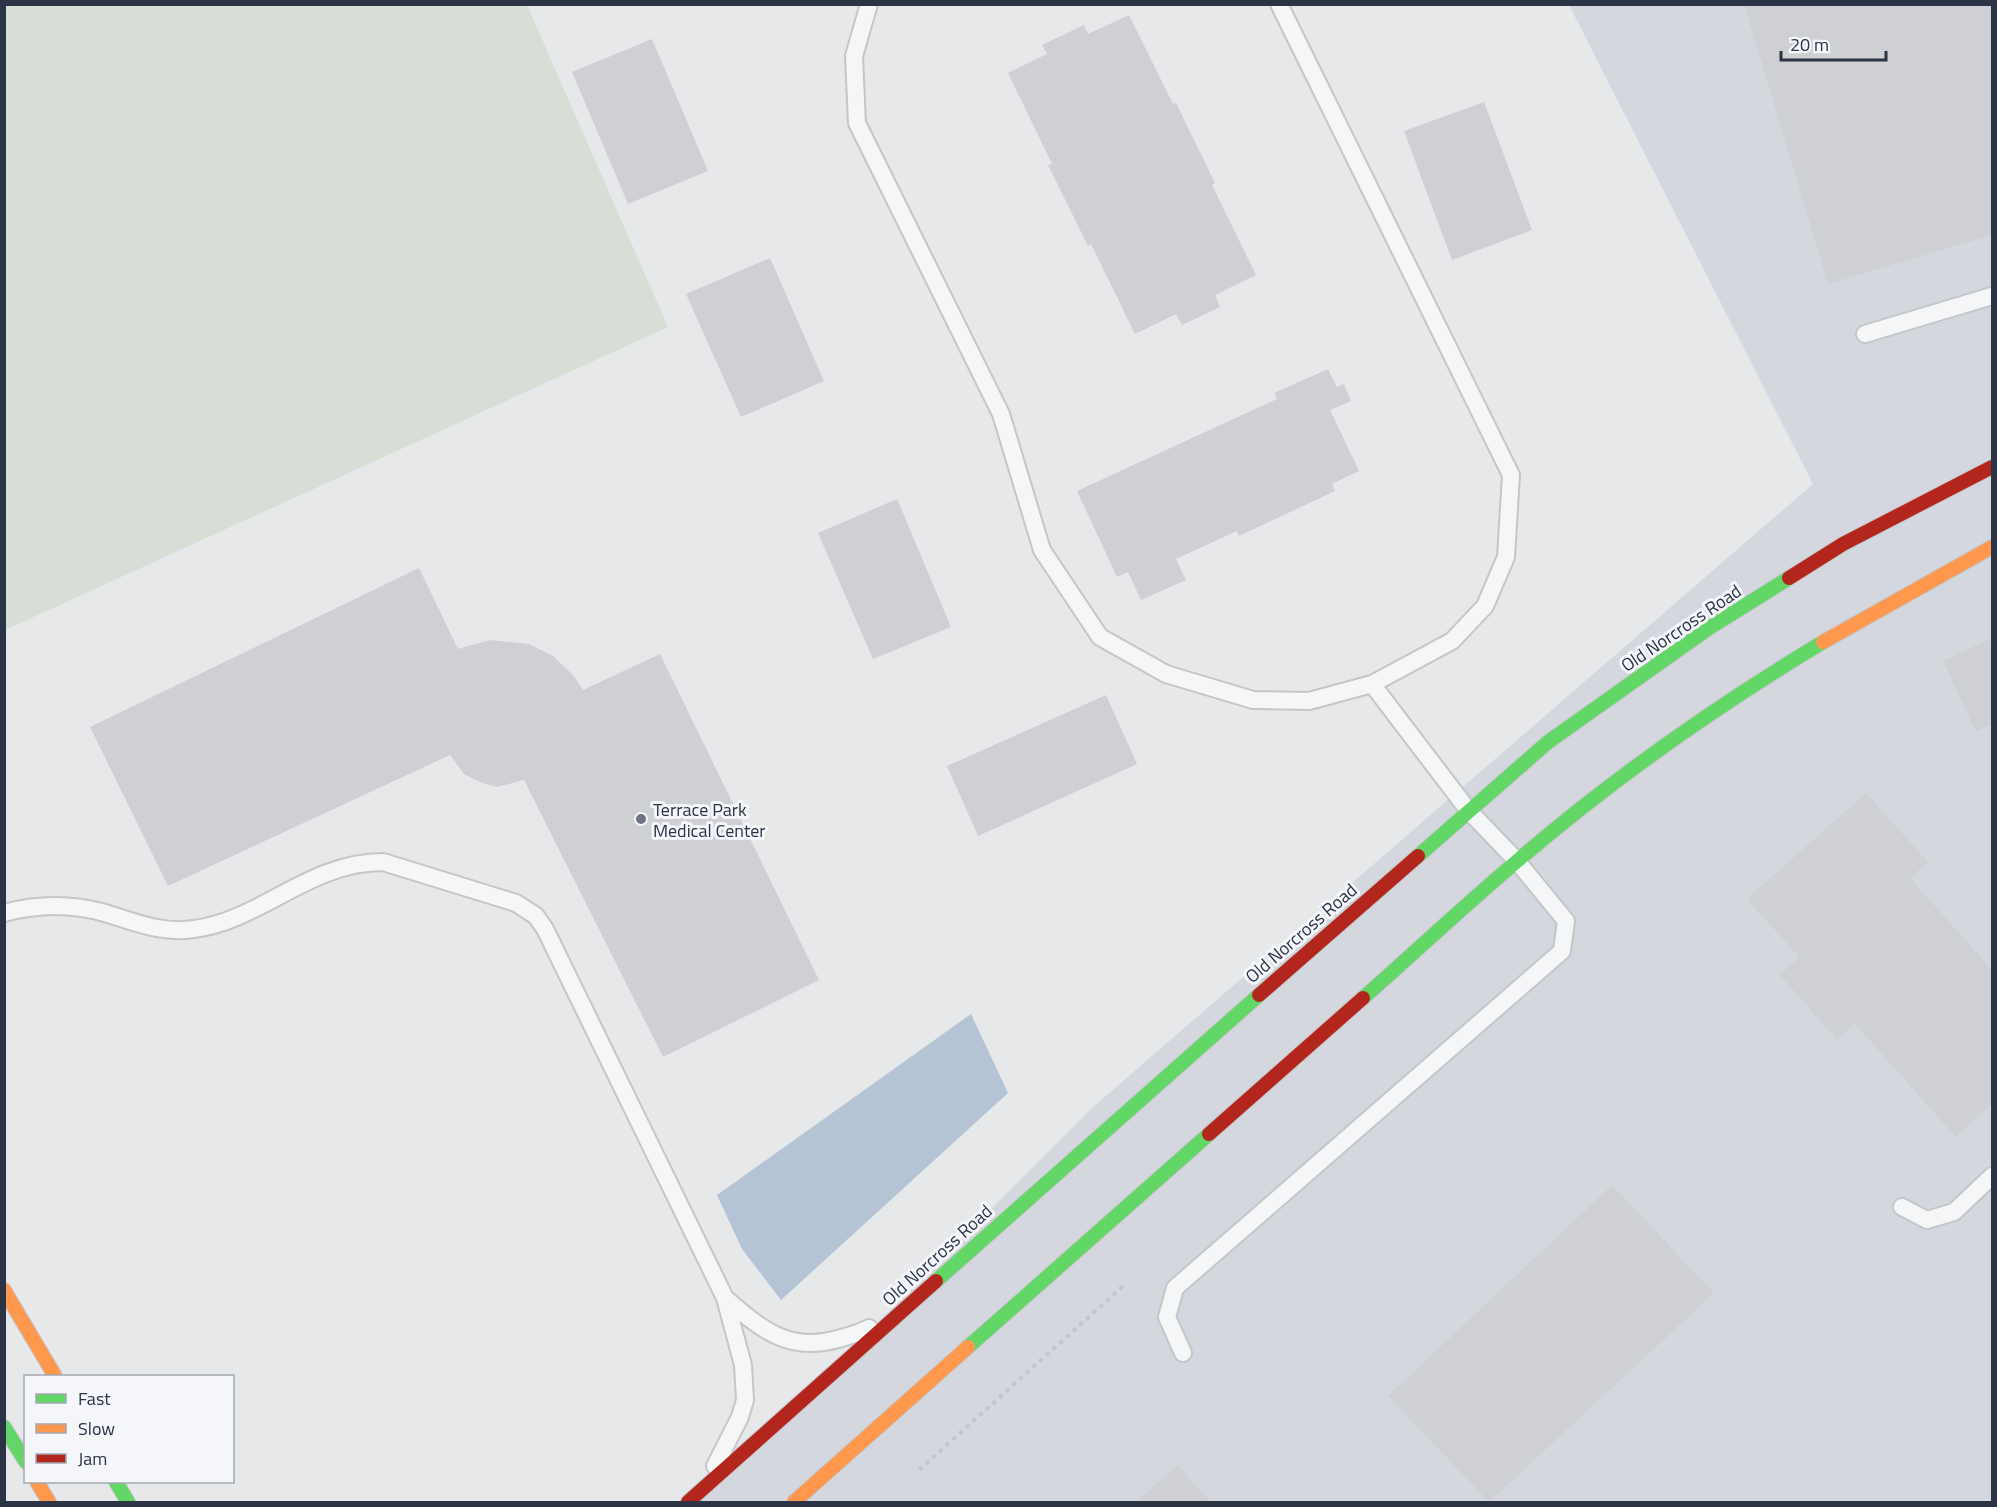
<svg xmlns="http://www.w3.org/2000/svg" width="1997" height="1507" viewBox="0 0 1997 1507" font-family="'Titillium Web',sans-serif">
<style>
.built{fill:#d4d7dd}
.green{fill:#d6ded6}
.water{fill:#b4c4d5}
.building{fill:#ced0d3}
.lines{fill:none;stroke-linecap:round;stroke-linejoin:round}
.lane-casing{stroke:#c4c6c8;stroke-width:20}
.fast-casing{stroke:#c4c6c8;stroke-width:16}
.slow-casing{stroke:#c4c6c8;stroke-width:16}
.jam-casing{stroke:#c4c6c8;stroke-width:16}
.path{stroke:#c5c6ca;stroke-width:4;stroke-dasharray:4.5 4.5;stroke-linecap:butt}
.lane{stroke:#f5f6f7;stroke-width:16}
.fast{stroke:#63d668;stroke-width:14}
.slow{stroke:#ff974d;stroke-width:14}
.jam{stroke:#b3261e;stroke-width:14}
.poi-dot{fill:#6c737f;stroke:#f4f6f9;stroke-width:2}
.labels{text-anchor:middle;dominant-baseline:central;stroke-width:6;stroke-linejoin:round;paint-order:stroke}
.street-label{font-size:18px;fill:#2b3445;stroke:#f4f6f9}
.poi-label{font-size:18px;fill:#2b3445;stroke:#f4f6f9;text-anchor:start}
</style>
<rect width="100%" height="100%" fill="#e6e8ea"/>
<path class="built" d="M1569 5H1992V1502H699L1093 1107 1813 484Z"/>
<path class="green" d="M4 5H527L668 327 5 630Z"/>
<path class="water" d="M971 1014 1008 1093 781 1300 742 1249 717 1195Z"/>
<path class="building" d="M1744 4H1992V235L1828 284Z
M1129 15 1173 104 1176 103 1215 183 1212 185 1256 275 1215 295 1220 307 1182 325 1176 314 1135 334 1091 244 1088 246 1048 165 1052 164 1008 73 1047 54 1042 45 1084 25 1088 34Z
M652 39 708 171 628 204 572 72Z
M1484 102 1532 230 1452 260 1404 131Z
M770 258 824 381 741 417 686 294Z
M1328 369 1337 387 1344 384 1351 401 1330 410 1359 471 1332 484 1335 491 1239 536 1237 531 1176 559 1186 580 1141 600 1128 572 1117 577 1077 491 1277 399 1274 393Z
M897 499 951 627 873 659 818 533Z
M419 568 458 649 490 640 529 644 553 656 574 676 583 690 660 654 819 980 663 1057 524 780 497 787 482 783 464 774 450 755 168 886 90 727Z
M1992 638V724L1976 732 1943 661Z
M1106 695 1137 764 978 836 947 766Z
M1866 793 1928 862 1910 878 1992 970V1104L1956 1137 1855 1024 1837 1040 1780 975 1799 957 1747 899Z
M1612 1185 1714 1293 1489 1502 1388 1396Z
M1177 1465 1211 1502H1137Z"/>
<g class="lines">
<g class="lane-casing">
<path id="lane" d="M869 4 854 56 857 123 1001 414 1042 550 1100 637 1166 674 1253 700 1309 701 1372 684 1452 641 1485 606 1506 557 1511 475 1279 4
M1865 334 1992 296
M4 913C37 904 73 904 105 913 135 922 161 934 194 929 260 921 309 862 383 862L516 903 536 916 545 929 725 1298 743 1365 745 1400 740 1417 715 1466
M1902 1207 1927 1220 1954 1212 1992 1176
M725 1298C761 1329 788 1353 838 1339 849 1336 860 1333 869 1328
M1183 1353 1167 1317 1175 1288 1562 951 1566 921 1517 861 1468 810 1372 684"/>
</g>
<g class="fast-casing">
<path id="fast" d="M1418 856 1548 742 1709 628 1789 578
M1363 998C1414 953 1464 906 1516 862 1611 780 1715 707 1823 642
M936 1281 1259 995
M968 1347 1209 1134
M4 1427 26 1462
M116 1482 128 1502"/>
</g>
<g class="slow-casing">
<path id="slow" d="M1823 642 1992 547
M4 1290 55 1376
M37 1482 49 1502
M794 1502 968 1347"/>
</g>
<g class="jam-casing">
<path id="jam" d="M1789 578 1843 544 1992 467
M1259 995 1418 856
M1209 1134 1363 998
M688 1502 936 1281"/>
</g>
<path class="path" d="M919 1470 1123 1286"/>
<use href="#lane" class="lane"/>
<use href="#fast" class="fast"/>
<use href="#slow" class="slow"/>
<use href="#jam" class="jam"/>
</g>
<circle class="poi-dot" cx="641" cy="819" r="6"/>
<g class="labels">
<g class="street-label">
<text transform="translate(1681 628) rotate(-34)">Old Norcross Road</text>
<text transform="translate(1301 933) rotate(-41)">Old Norcross Road</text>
<text transform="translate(937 1255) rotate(-42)">Old Norcross Road</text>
</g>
<g class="poi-label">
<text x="653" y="809">Terrace Park<tspan x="653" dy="21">Medical Center</tspan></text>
</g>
</g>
<rect width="1997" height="1507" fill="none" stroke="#2b3445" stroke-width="12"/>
<rect x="24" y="1375" width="210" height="108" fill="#f4f6f9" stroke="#a4a8b1" stroke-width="1.5"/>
<rect x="36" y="1394" width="30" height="9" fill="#63d668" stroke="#a4a8b1" stroke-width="1.5"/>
<text x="78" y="1405" font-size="18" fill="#2b3445">Fast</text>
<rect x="36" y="1424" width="30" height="9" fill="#ff974d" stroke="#a4a8b1" stroke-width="1.5"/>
<text x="78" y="1435" font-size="18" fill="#2b3445">Slow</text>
<rect x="36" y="1454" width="30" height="9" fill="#b3261e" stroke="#a4a8b1" stroke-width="1.5"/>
<text x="78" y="1465" font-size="18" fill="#2b3445">Jam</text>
<path d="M1781 51v9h105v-9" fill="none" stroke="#2b3445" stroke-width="3"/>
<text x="1790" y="51" font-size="18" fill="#2b3445" stroke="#f4f6f9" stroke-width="4.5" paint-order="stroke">20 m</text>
</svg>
